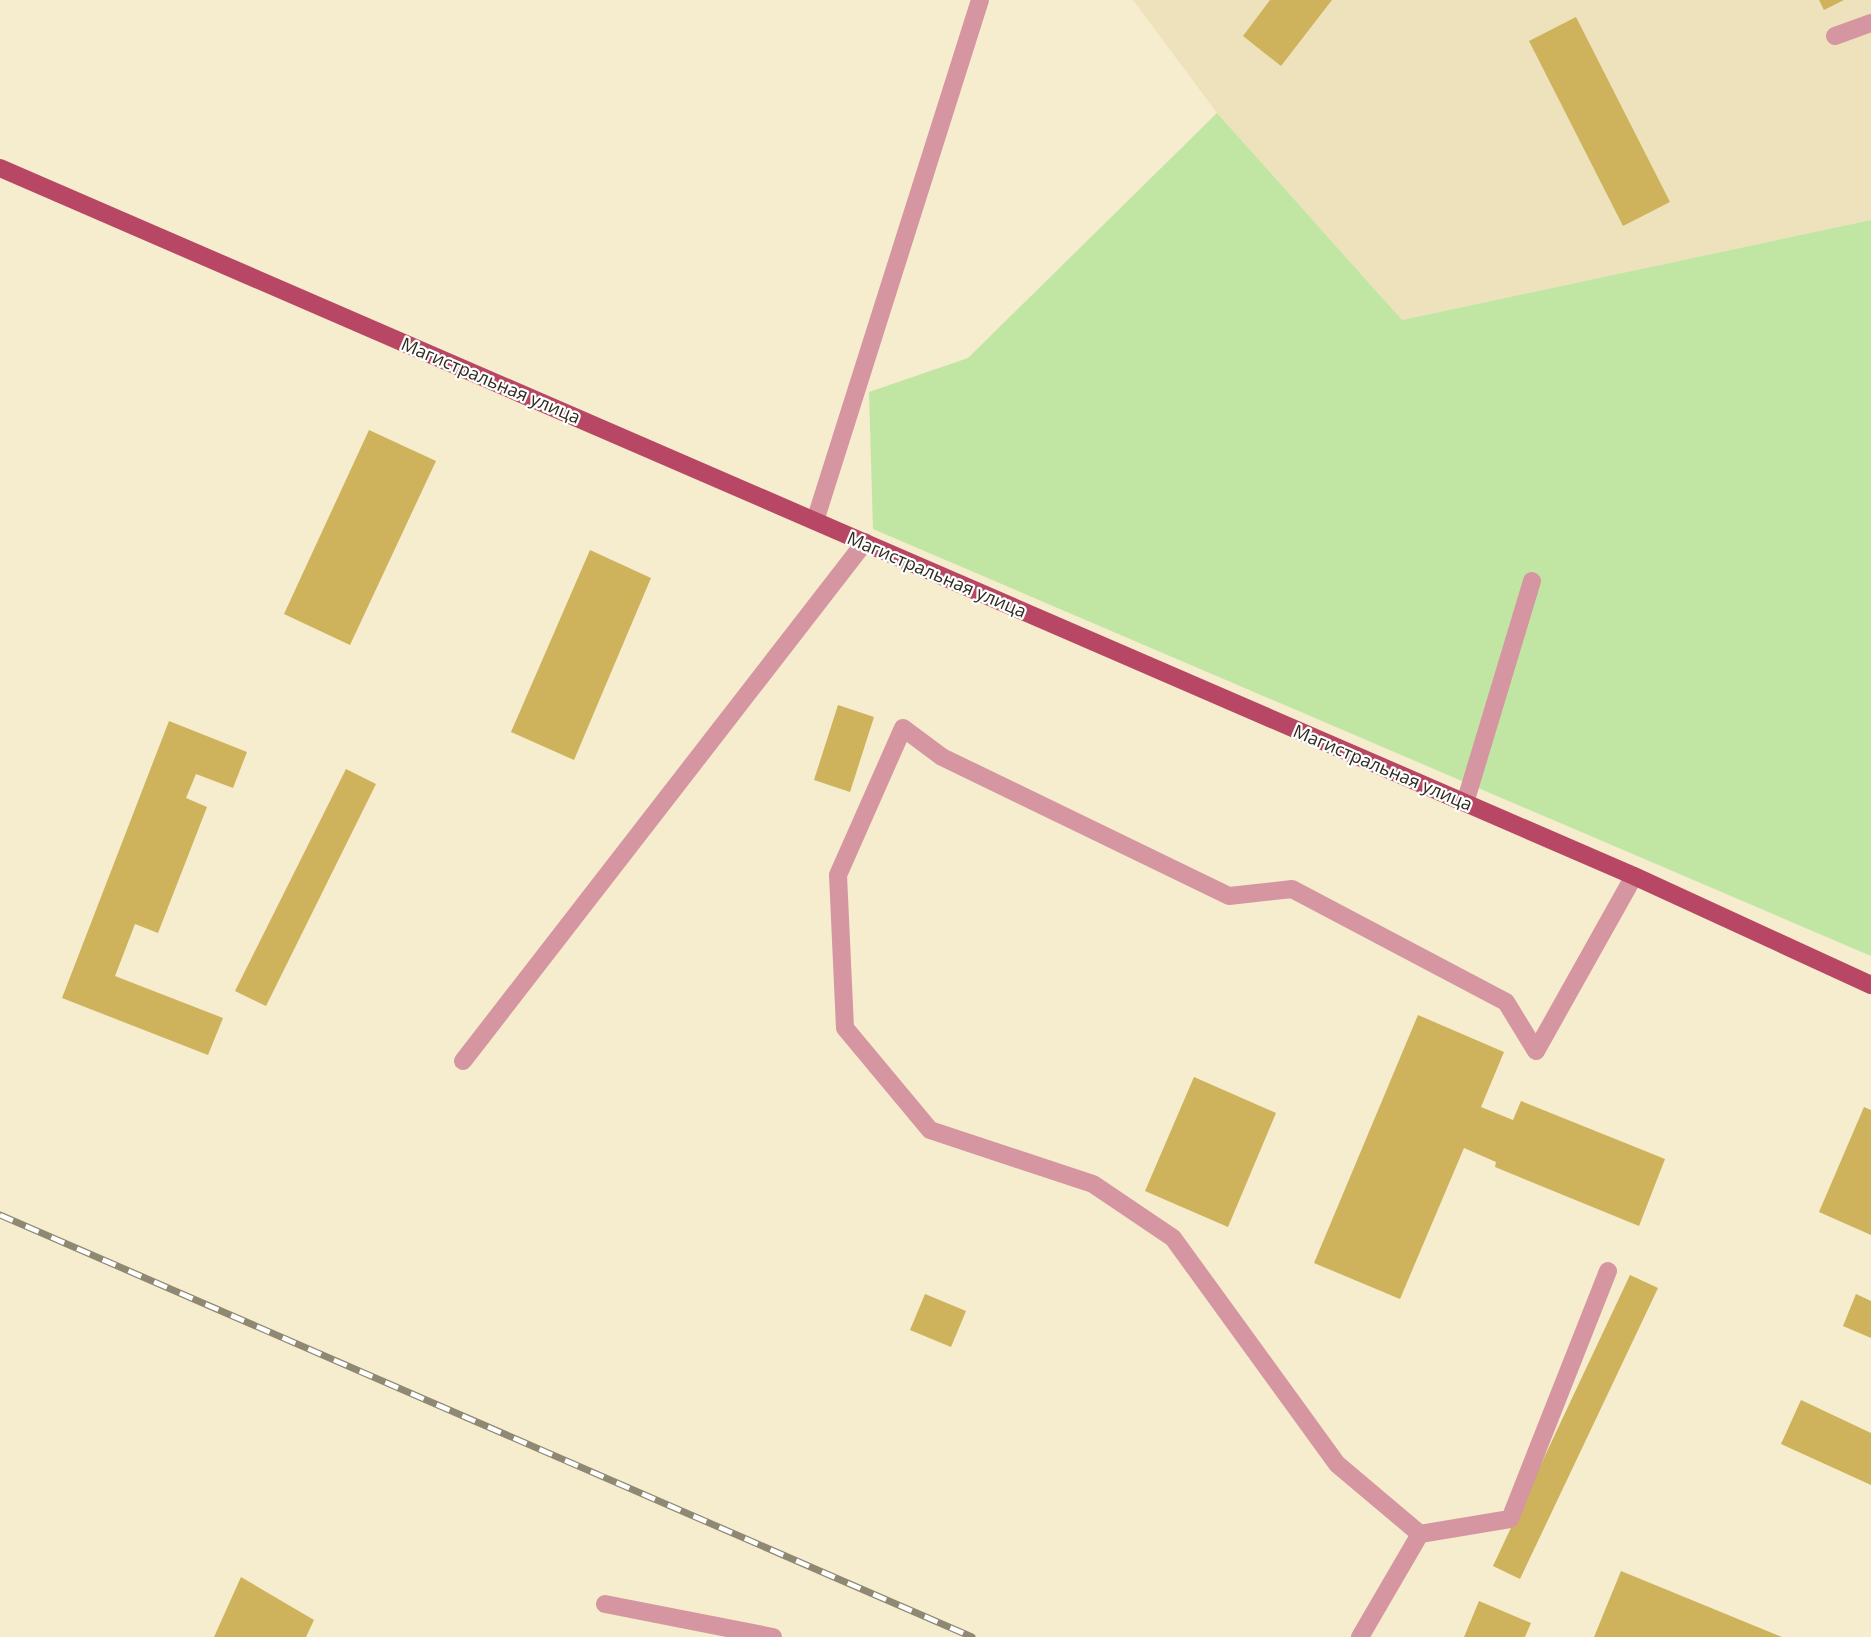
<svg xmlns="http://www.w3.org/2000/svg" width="1871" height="1637" viewBox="0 0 1871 1637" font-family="'Open Sans',sans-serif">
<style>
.built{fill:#eee2bc}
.green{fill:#c1e6a4}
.building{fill:#ceb35c}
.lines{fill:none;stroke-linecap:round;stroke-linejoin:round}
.minor{stroke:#d596a2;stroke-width:18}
.major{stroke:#b74764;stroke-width:18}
.rail-casing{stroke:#8f8974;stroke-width:7}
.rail{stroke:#fff;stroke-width:4.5;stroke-dasharray:14;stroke-linecap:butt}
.labels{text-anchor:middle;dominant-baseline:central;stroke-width:4.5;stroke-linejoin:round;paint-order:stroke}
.street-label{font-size:18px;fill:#2f2c20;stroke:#fff}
</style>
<rect width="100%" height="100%" fill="#f6ecce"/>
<path class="built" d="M1133 0H1871V220L1402 320 1217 113Z"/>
<path class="green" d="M1217 113 1402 320 1871 220V956L873 529 869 392 968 358Z"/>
<path class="building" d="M1270 0H1332L1281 66 1243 36Z
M1819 0H1844L1824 10Z
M1576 17 1670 202 1623 226 1529 41Z
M369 430 436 461 350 645 284 614Z
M590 550 651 578 574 760 511 732Z
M838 705 874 717 850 792 814 780Z
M169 721 247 752 233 788 196 774 186 798 207 807 158 933 135 924 115 976 223 1018 208 1055 62 998Z
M346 769 376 784 266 1006 235 991Z
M1418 1015 1504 1052 1481 1107 1513 1120 1521 1101 1665 1159 1639 1226 1495 1167 1496 1162 1464 1148 1400 1299 1314 1263Z
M1194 1077 1276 1113 1228 1227 1145 1191Z
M1864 1107 1871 1110V1235L1819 1212Z
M1630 1275 1658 1288 1520 1579 1493 1566Z
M925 1294 966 1311 951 1347 910 1330Z
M1856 1294 1871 1301V1338L1843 1326Z
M1801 1400 1871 1433V1485L1781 1444Z
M1621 1571 1782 1637H1594Z
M241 1577 314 1620 306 1637H214Z
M1479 1601 1531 1623 1525 1637H1464Z"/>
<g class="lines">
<path class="minor" d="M1835 36 1871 23
M815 521 980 0
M1465 803 1532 581
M463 1061 865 542
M1420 1534 1337 1464 1173 1238 1093 1184 930 1130 845 1028 838 875 903 728 942 757 1229 896 1292 889 1506 1002 1536 1051 1634 876
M605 1604 773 1637
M1360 1637 1420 1534 1510 1519 1608 1271"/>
<path class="major" d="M0 168 1634 876 1871 985"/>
<g class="rail-casing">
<path id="rail" d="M0 1215 972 1637"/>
</g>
<use href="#rail" class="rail"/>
</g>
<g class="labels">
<g class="street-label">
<text transform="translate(491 380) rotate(23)">Магистральная улица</text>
<text transform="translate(937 574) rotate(23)">Магистральная улица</text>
<text transform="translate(1383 767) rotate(23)">Магистральная улица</text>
</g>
</g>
</svg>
